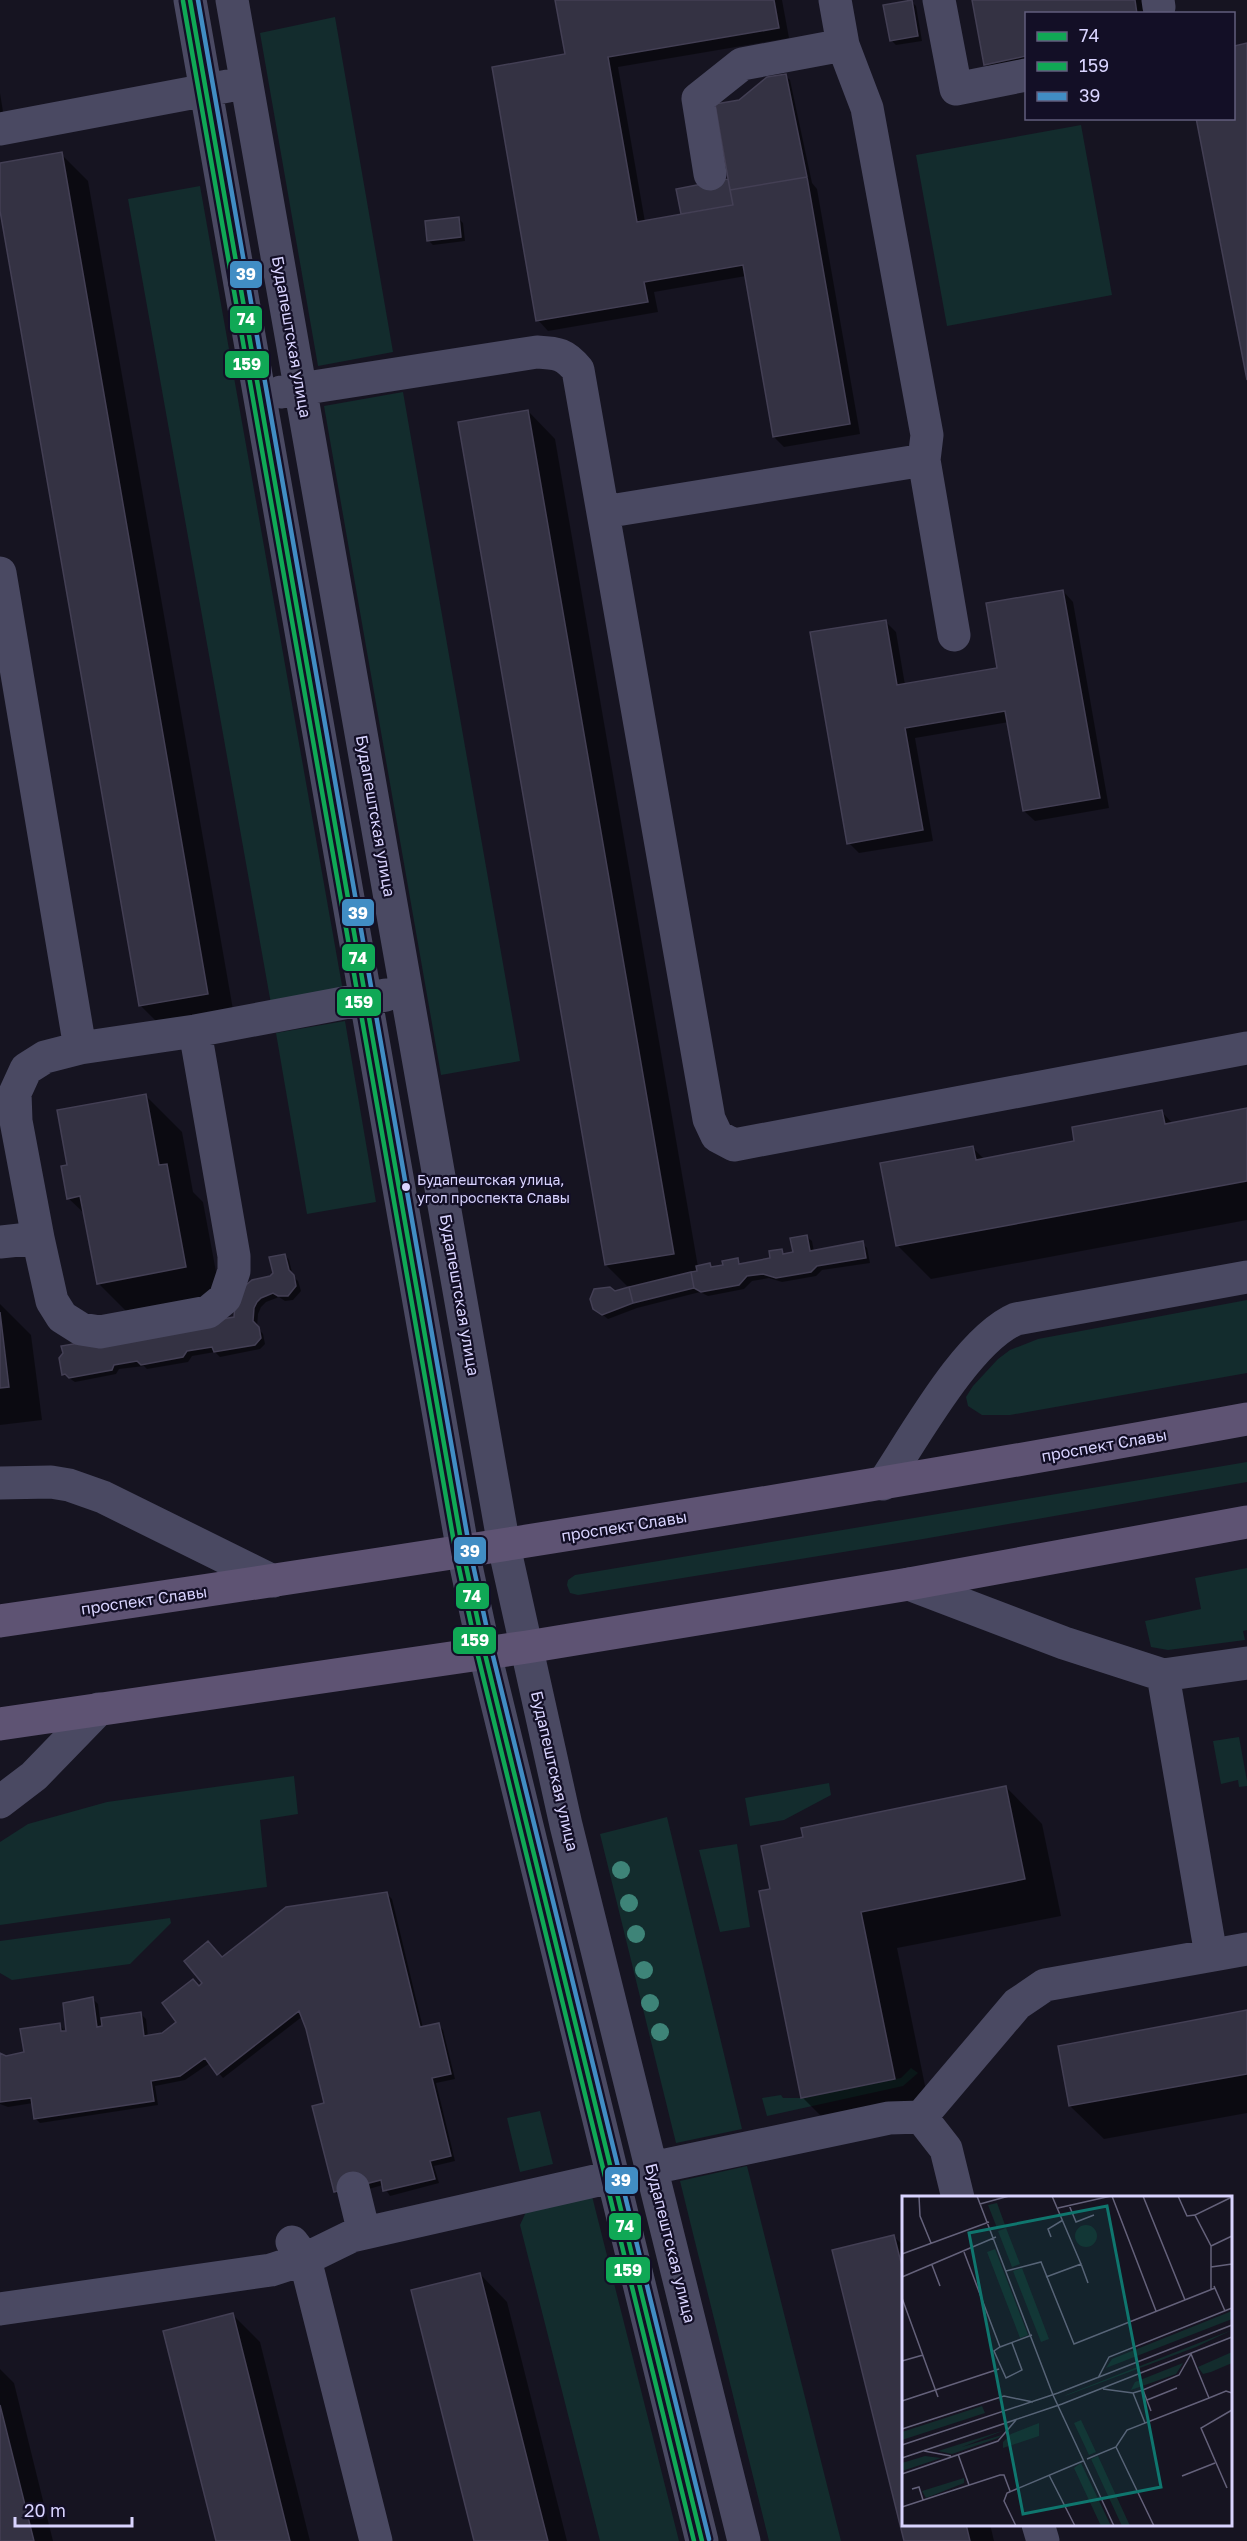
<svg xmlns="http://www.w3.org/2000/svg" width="1247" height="2541" viewBox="0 0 1247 2541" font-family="'Golos Text',sans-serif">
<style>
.green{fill:#132c2d}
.shadow{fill:#0007}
.building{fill:#343243;stroke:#433f54;stroke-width:1.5}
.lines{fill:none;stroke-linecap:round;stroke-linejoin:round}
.minor{stroke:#4a4962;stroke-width:33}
.major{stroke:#5e5373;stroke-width:33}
.bus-1-casing{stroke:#130f26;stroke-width:9}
.bus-2-casing{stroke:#130f26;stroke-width:9}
.bus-3-casing{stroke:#130f26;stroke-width:9}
.bus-1{stroke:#10a855;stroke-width:4.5}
.bus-2{stroke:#10a855;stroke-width:4.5}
.bus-3{stroke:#418dc4;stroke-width:4.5}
.tree{fill:#3e8478}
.bus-dot{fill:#d9d4ff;stroke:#130f26;stroke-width:2}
.labels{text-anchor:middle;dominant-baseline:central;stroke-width:4.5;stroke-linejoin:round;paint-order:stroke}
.bus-label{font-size:14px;fill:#d9d4ff;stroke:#130f26;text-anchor:start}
.street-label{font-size:16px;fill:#d9d4ff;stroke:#130f26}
.inset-road{fill:none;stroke:#64617a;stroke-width:1.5}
.view{fill:#0f766e;fill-opacity:0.15;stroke:#0f766e;stroke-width:3}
.inset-edge{fill:none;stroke:#d9d4ff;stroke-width:3}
.line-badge{stroke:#130f26;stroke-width:2}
.badge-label{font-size:16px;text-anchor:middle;font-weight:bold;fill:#fff}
</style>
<rect width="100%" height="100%" fill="#161421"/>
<path class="green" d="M335 17 393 352 318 366 260 33Z
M1081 125 1112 295 947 326 916 155Z
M200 186 343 991 271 1004 128 199Z
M403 392 520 1061 441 1075 324 406Z
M345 1021 376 1202 307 1214 276 1033Z
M1247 1300V1373L1010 1415H982L968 1406 966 1397 973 1386 998 1359 1010 1350 1038 1339Z
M1247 1462V1482L923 1539 578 1595 570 1593 567 1585 568 1580 575 1575Z
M1247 1568V1630L1243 1631 1245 1640 1168 1650 1151 1647 1145 1621 1201 1609 1195 1578Z
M1239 1737 1247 1781V1786L1239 1787 1238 1780 1221 1784 1213 1741Z
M294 1776 298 1814 260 1820 267 1887 0 1925V1842L28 1824 107 1802Z
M829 1783 831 1795 784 1820 750 1826 745 1798Z
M667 1817 742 2129 676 2143 600 1834Z
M737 1844 750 1927 720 1932 699 1850Z
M170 1918 171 1923 130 1964 12 1980 0 1973V1941Z
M911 2068 918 2073 903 2086 767 2116 762 2098 781 2095 783 2098H801L901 2078Z
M540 2111 553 2164 520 2172 507 2118Z
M747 2166 841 2541H769L680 2181Z
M592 2196 679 2541H600L520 2225 526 2212Z"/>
<path class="shadow" d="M557 0H782L789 38 618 67 645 222 683 215 678 190 730 181 739 101 785 75 790 80 812 183 817 189 860 434 784 447 774 437 746 276 654 292 658 312 548 331 538 320 567 55Z
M973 0H1142L1145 14H1026V69L996 75 986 64Z
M911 1 916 6 922 41 896 45 891 40Z
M1247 44V372L1234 118V47Z
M0 93 5 124 0 125Z
M61 154 88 181 235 1021 167 1032 140 1005 0 204V165Z
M458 218 463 223 465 241 433 245 428 240Z
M528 411 555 439 698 1267 710 1265 713 1268 725 1266 737 1260 742 1265 772 1259 782 1251 786 1255 794 1253 807 1237 812 1241 814 1252 862 1243 867 1248 870 1263 822 1270 816 1276 782 1282 769 1278 752 1281 744 1289 708 1296 700 1292 637 1308 608 1319 594 1308 615 1292 630 1289 606 1265Z
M1063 591 1073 602 1109 808 1035 821 1024 811 1009 722 915 738 933 841 859 853 849 843 885 621 896 632 905 685 999 669Z
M145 1095 182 1132 193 1192 203 1202 222 1304 135 1320 98 1283 86 1215 68 1198 69 1166Z
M1247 1110V1220L931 1279 897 1245 973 1148 985 1160 1076 1142 1162 1112 1173 1124Z
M285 1255 289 1260 293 1276 298 1281 301 1291 293 1300 285 1301 279 1297 266 1302 261 1307 258 1314 257 1327 263 1334 265 1344 260 1349 220 1357 215 1352 192 1356 188 1362 147 1369 144 1366 119 1369 116 1374 75 1382 63 1374 235 1318 271 1278Z
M0 1304 31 1335 42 1420 0 1425Z
M1006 1787 1042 1824 1061 1916 897 1948 931 2115 839 2134 802 2097 771 1891 804 1838Z
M387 1894 392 1899 423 2028 438 2025 443 2030 455 2079 436 2083 455 2161 434 2166 439 2183 390 2196 383 2185 340 2197 335 2192 314 2107 326 2104 303 2016 223 2078 210 2063 185 2080 155 2086 158 2105 40 2123 35 2118 33 2103 8 2107 0 2104V2054L6 2057 26 2054 60 2025 65 2032H68L93 1999 98 2004 100 2020 141 2014 146 2019 148 2037 163 2035 178 2022 199 1988 222 1959Z
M1247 2012V2113L1104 2139 1070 2106Z
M893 2236 904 2246V2524H990L994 2541H905L834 2251Z
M480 2274 507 2302 567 2541H476Z
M233 2315 260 2342 310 2541H217Z
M0 2369 14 2383 53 2541H0Z"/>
<path class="building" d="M555 0H774L779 28 608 57 637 222 733 205 730 190 807 177 850 424 773 437 743 265 644 282 648 302 536 321 492 67 565 54Z
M912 0 918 36 890 41 883 5Z
M972 0H1135L1137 14H1026V56L984 65Z
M1247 43V380L1196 118H1234V46Z
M786 74 807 177 730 190 715 104 739 100 767 77Z
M62 152 208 994 139 1006 0 211V163Z
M728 179 733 205 681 214 676 189Z
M459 217 461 237 427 241 425 221Z
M528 410 674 1254 605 1265 458 422Z
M1063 590 1100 798 1023 811 1005 711 905 728 923 830 847 844 810 632 886 620 897 685 997 668 986 603Z
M146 1094 159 1165 167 1164 186 1267 97 1284 80 1196 67 1199 61 1166 67 1165 57 1110Z
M1247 1108V1181L896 1246 880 1163 973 1146 976 1160 1074 1141 1072 1127 1162 1110 1165 1124Z
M807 1235 810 1251 863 1241 866 1258 817 1266 811 1272 776 1278 763 1274 747 1276 739 1285 701 1292 694 1288 691 1272 697 1271 696 1266 710 1263 711 1267 723 1265 722 1261 738 1258 739 1264 770 1258 769 1251 782 1249 783 1254 793 1252 790 1238Z
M285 1254 289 1270 294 1275 296 1286 288 1296H278L273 1293 261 1298 257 1302 254 1308 253 1321 259 1327 261 1338 255 1345 214 1352 212 1347 187 1351 183 1357 141 1365 137 1361 114 1365 112 1370 69 1378 65 1374 62 1375 59 1358 63 1353 61 1346 234 1317 235 1305 246 1285 252 1280 270 1276 273 1273 269 1257Z
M691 1272 694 1288 633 1303 629 1287Z
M610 1287 615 1291 629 1287 633 1303 602 1315 593 1309 590 1299 594 1289Z
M0 1312 9 1387 0 1388Z
M1006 1786 1025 1879 861 1912 895 2079 801 2098 759 1891 770 1889 761 1846 803 1837 801 1828Z
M387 1892 420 2027 439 2023 451 2074 432 2078 451 2156 430 2161 435 2179 383 2191 381 2180 334 2192 312 2106 324 2103 306 2029 299 2011 217 2075 205 2058 180 2076 151 2081 154 2101 34 2119 31 2098 0 2102V2053L6 2056 24 2052 20 2029 60 2023 61 2031H66L63 2003 93 1997 97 2027 102 2026 101 2018 141 2012 144 2036 162 2033 176 2022 162 2003 193 1979 199 1986 202 1983 184 1961 208 1941 222 1957 286 1907Z
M1247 2010V2074L1069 2106 1058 2046Z
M894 2235 904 2274V2524H966L970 2541H904L832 2250Z
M480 2273 548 2541H474L448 2437 411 2290Z
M233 2313 269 2456 290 2541H216L163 2331Z
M0 2405 34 2541H0Z"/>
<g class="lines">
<path class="minor" d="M190 0 463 1552 485 1654 702 2541
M232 0 504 1546 566 1825 744 2541
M939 0 956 89 1026 75
M1158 0 1159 7
M0 129 228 86
M710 174 698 99 742 64 843 45
M281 392 537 352C558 353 565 354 578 370L709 1119 717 1136 734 1145 1247 1048
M924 460 954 635
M604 512 924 460 927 435 867 108 843 45 835 0
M0 573 80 1048
M195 1031 234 1256V1271L225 1298 208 1312 100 1332 81 1329 62 1317 52 1301 38 1238 16 1121 15 1093 26 1069 45 1057 80 1048 195 1031 386 995
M0 1242 38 1238
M0 1483 51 1482 69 1485 103 1497 273 1581
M883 1484C914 1438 967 1340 1016 1319L1247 1277
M909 1584 1064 1643 1163 1675 1247 1663
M1163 1675 1211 1955
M0 1802 34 1776 99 1709
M921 2117 946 2149 958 2198
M652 2168 889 2118 921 2117 1017 2004 1045 1985 1247 1949
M353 2188 364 2233
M292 2242 305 2259 376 2541
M0 2309 271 2270 305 2259 352 2236 612 2177
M1038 2524 1043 2541"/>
<path class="major" d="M0 1621C417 1560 833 1495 1247 1419
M0 1724 527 1647 909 1584 1247 1522"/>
<g class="bus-1-casing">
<path id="bus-1" d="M190 0 463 1552 485 1654 702 2541"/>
</g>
<g class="bus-2-casing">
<path id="bus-2" d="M183 1 456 1554 478 1656 694 2541"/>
</g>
<g class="bus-3-casing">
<path id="bus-3" d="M198 0 470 1551 492 1652 709 2539"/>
</g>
<use href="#bus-1" class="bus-1"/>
<use href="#bus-2" class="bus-2"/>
<use href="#bus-3" class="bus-3"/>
</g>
<g class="tree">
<circle cx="621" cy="1870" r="9"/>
<circle cx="629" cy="1903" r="9"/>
<circle cx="636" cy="1934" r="9"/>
<circle cx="644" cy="1970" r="9"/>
<circle cx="650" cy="2003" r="9"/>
<circle cx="660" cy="2032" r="9"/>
</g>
<circle class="bus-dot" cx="406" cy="1187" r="5"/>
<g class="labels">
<g class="bus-label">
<text x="417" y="1179">Будапештская улица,<tspan x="417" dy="18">угол проспекта Славы</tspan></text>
</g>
<g class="street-label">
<text transform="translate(292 337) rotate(80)">Будапештская улица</text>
<text transform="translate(376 816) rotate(80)">Будапештская улица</text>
<text transform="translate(460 1295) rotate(80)">Будапештская улица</text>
<text transform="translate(1104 1445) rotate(-10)">проспект Славы</text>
<text transform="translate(624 1526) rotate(-9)">проспект Славы</text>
<text transform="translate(144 1600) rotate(-8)">проспект Славы</text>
<text transform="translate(555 1771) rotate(77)">Будапештская улица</text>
<text transform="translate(671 2243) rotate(76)">Будапештская улица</text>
</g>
</g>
<g transform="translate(902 2196)">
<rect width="330" height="330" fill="#161421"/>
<path d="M95 7 103 29 95 32 86 9ZM173 40a11 11 0 1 1 22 0a11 11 0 1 1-22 0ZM104 32 118 68 110 71 96 35ZM93 53 126 139 118 142 85 56ZM120 72 147 143 139 146 111 75ZM330 115V123L204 172 210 163ZM330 134 294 151 163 200 164 199ZM330 156V167L309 176 301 178 296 171ZM281 167 274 178 229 194 233 186ZM80 210 83 217 0 244V236ZM179 224 194 256 187 259 172 227ZM137 227V240L101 252V246L109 238ZM103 234 60 251 100 239 96 242 50 258 36 255ZM23 260 39 262 0 275V267ZM196 260 228 330H220L189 263ZM179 267 209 330H199L172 272ZM62 282V287L24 302 20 295Z" fill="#132c2d"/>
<path class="inset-road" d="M17 0 18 20 29 47M75 0 151 199 212 330M210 0 254 115M241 0 283 104M276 0 285 20 293 19M78 8 107 0M167 9 174 26 192 19M156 12 209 0M149 41 146 33 161 24M309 50 330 40M62 56 98 151M0 58 87 26M179 68 186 87M30 69 38 90M309 71 330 68M104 75 139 66 172 148 313 92M0 81 94 41M144 81 179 68 150 0M312 90 323 115M309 94V50L293 19 330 1M0 102 36 201M110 147 120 174 104 182 92 155 98 151 130 139M0 165 21 159M196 182 207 161 330 112M201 193 231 197 241 194 277 179 289 158M241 194 249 215M231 197 243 227M307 202 324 195 330 197M245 204 275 192M0 205 97 173M0 233 102 200 131 206M0 249 156 197 330 129M214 251 252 330M22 255 49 260M56 258 67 289M0 262 160 208 330 141M185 263 214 251 225 234 307 202 289 158M0 278 96 245 114 224M147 279 173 330M280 280 313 267M325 292 299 232 330 214M10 293 17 291 21 304M0 311 98 279H102L108 295M114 330 102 305 105 297 181 265"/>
<path class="view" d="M205 10 259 291 121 318 67 37Z"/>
<rect width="330" height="330" class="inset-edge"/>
</g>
<g class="line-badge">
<rect x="229" y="260" width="34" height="29" rx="6" fill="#418dc4"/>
<rect x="229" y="305" width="34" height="29" rx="6" fill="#10a855"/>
<rect x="224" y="350" width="46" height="29" rx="6" fill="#10a855"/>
<rect x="341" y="898" width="34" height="29" rx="6" fill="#418dc4"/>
<rect x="341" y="943" width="35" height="29" rx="6" fill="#10a855"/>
<rect x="336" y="988" width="46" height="29" rx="6" fill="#10a855"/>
<rect x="453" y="1536" width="34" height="29" rx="6" fill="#418dc4"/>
<rect x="455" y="1582" width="35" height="28" rx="6" fill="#10a855"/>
<rect x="452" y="1626" width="45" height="29" rx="6" fill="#10a855"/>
<rect x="604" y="2166" width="35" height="29" rx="6" fill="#418dc4"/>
<rect x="608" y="2212" width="34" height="29" rx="6" fill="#10a855"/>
<rect x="605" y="2256" width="46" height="28" rx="6" fill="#10a855"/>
</g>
<g class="badge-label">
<text x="246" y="280">39</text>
<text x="246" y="325">74</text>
<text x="247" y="370">159</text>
<text x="358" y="919">39</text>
<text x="358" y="964">74</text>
<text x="359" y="1008">159</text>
<text x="470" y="1557">39</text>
<text x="472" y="1602">74</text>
<text x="475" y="1646">159</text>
<text x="621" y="2186">39</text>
<text x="625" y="2232">74</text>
<text x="628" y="2276">159</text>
</g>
<rect x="1025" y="12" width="210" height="108" fill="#130f26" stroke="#625e7d" stroke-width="1.5"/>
<rect x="1037" y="32" width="30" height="9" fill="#10a855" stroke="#625e7d" stroke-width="1.5"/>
<text x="1079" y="42" font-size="18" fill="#d9d4ff">74</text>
<rect x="1037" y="62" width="30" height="9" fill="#10a855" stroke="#625e7d" stroke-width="1.5"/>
<text x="1079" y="72" font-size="18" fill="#d9d4ff">159</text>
<rect x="1037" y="92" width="30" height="9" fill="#418dc4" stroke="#625e7d" stroke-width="1.5"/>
<text x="1079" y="102" font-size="18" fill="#d9d4ff">39</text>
<path d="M15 2517v9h117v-9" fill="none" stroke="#d9d4ff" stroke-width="3"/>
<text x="24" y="2517" font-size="18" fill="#d9d4ff" stroke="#130f26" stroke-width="4.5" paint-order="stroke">20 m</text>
</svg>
